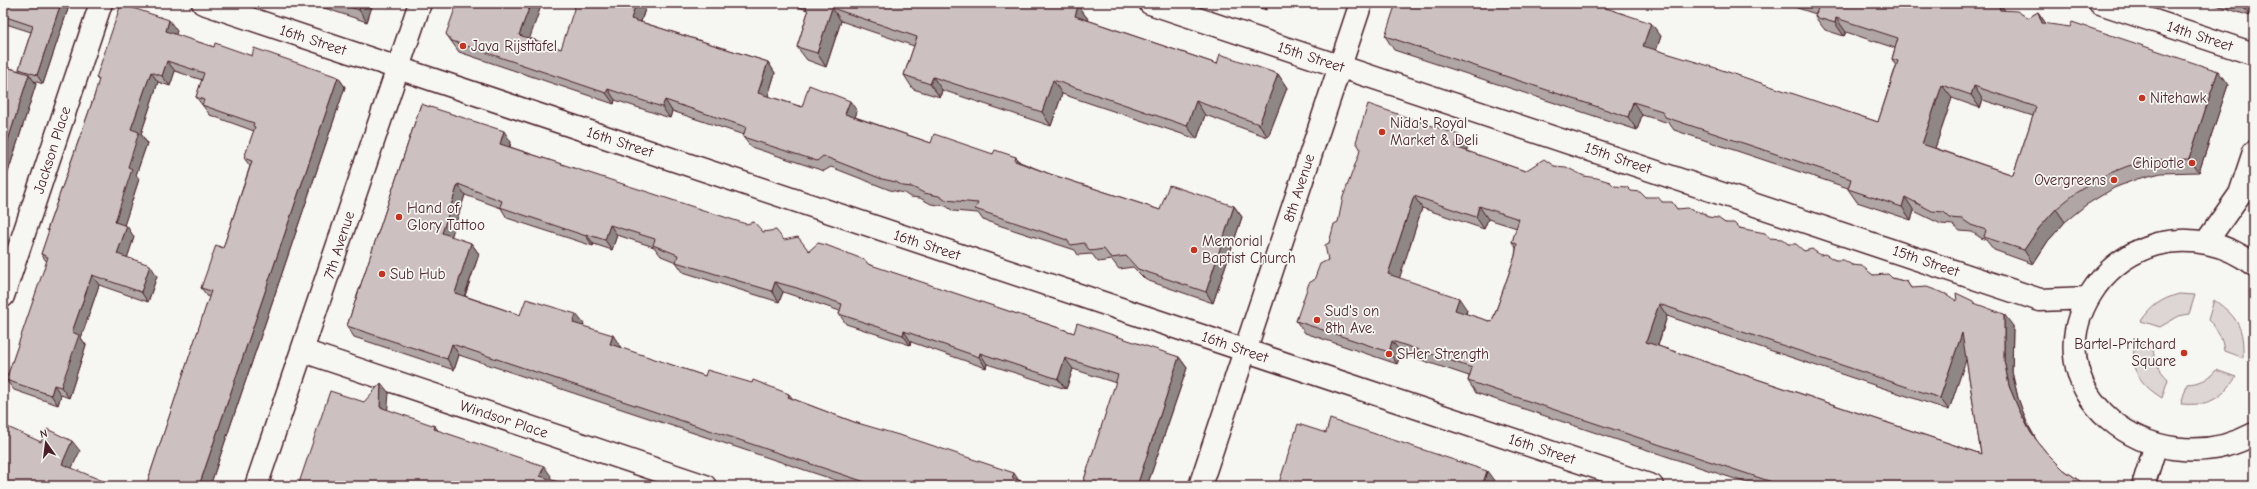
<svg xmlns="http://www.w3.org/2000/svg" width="2257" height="489" viewBox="0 0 2257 489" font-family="'Comic Neue',sans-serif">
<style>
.green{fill:#ddd6d5;stroke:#947a80}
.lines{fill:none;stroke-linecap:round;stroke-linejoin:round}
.minor-casing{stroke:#4a1f2b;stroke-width:25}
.minor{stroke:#f6f6f2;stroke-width:22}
.wall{fill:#afa6a5;stroke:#4a1f2b;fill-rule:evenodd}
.shaded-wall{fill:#8f8786;stroke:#4a1f2b}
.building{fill:#ccc1c0;stroke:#4a1f2b;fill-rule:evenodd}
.poi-dot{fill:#c8321e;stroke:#f6f6f2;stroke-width:1.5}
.labels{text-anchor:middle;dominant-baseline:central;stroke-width:3.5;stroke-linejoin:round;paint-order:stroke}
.street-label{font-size:15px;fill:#4a1f2b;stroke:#f6f6f2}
.poi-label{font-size:15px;fill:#4a1f2b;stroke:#f6f6f2;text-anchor:start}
</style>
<rect width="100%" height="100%" fill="#f6f6f2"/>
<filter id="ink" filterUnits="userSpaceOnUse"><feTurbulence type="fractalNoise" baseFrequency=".025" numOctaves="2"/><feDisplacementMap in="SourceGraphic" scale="8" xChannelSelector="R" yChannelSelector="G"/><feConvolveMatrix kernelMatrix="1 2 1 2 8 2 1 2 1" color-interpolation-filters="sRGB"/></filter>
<g filter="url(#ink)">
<path class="green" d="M2179 294 2195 295 2189 314 2179 316 2160 327 2141 321C2151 306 2161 299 2179 294Z
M2214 300C2238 317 2244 328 2243 358L2224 351C2222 337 2218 329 2208 320Z
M2134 341 2153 348C2154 361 2158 369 2168 379L2162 398C2137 382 2132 370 2134 341Z
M2216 370 2236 377C2221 400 2208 406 2181 404L2187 384C2200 383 2208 380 2216 370Z"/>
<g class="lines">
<g class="minor-casing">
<path id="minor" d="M203 3 1652 486
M1150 3 2040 300 2088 298
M2100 3 2254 54
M2206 242 2240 194 2254 152
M2254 265C2227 243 2190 236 2157 244 2132 251 2111 266 2096 286 2023 388 2152 489 2254 434
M3 296 101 3
M303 351 705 486
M256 486 420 3
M1200 486 1361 3
M2143 486 2153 454"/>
</g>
<use href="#minor" class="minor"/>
</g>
<path class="wall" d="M3 3H70L43 84 34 81 36 84 3 188V66L20 71 19 69 31 32 3 23Z
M309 3H373L367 22Z
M542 3 529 38 561 49 645 9 641 22 768 62 775 73 768 96 802 107 857 111 855 117 931 143 993 154 1016 157 1020 162 1050 174 1160 210 1234 206 1242 217 1213 303 1146 280 1133 267 1119 269 1112 260 1098 262 1092 254 1078 255 1075 250 983 220 978 213 953 211 946 206 931 204 920 198 910 197 904 193 890 190 831 167 824 171 751 147 743 137 744 135 672 111 670 118 615 100 614 104 459 52 446 34Z
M788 3H1071L1078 6 1088 19 1087 20 1217 64 1278 74 1287 88 1268 137 1205 115 1197 139 1062 94 1051 126 942 90 940 97 913 89 904 75 914 46 841 21 826 67 807 60 797 47 808 12 807 10Z
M1245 3H1268L1266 10Z
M1782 3H1984L1986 5 2028 18 2038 12 2046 24 2228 85 2199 172 2161 173 2137 179 2114 188 2086 205 2065 222 2048 241 2033 264 1994 250 1986 240 1981 238 1972 232 1960 231 1953 225 1941 224 1914 211 1911 220 1857 202 1848 189V188L1674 130 1669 123 1642 115 1637 130 1394 50 1385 36H1661L1656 50 1878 122 1896 66 1892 59 1895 48 1846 32 1844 36 1825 30 1815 17 1816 14ZM1952 98 1980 108 1983 100 2033 116 2013 175 1935 148Z
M2210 3H2254L2250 16Z
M177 31 175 35 214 47 252 56 338 77 345 87 210 486H146L209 298 201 288 223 248 250 166 244 158 254 131 210 115 196 97 202 80 175 71 170 86 158 82 141 134 147 143 136 175 139 179 124 225 134 237 127 258 157 276 148 302 99 285 81 338 86 345 69 398 61 395 58 405 14 390 6 380 47 262 41 254 49 232 47 230 94 97 99 81 96 78Z
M421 104 511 142 510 147 763 232 784 240 809 251 865 260 868 265 1074 333 1179 357 1187 368 1147 486H1082L1116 383 1073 369 1066 389 987 364 986 368 911 342 910 345 846 324 839 314 840 311 783 292 779 302 683 272 676 262 661 256 654 247 617 235 612 250 594 244 593 246 507 218 501 208 465 195 451 237 471 243 479 254 465 296 520 315 584 324 583 326 620 346V348L705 376 793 399 854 422 1024 482 1026 486H853L459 355 454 370 354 337 347 326Z
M1468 147 1466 151 1525 171 1554 166 1645 197 1662 202 1677 209 1695 212 1708 217 1769 238 1788 244 1804 251 1852 265 1873 275 1892 278 1907 282 1911 288 1957 301 1975 304 2013 326 2012 372 2018 398 2027 423 2037 441 2046 452 2064 470 2084 484 2086 486H1756L1476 393 1468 381 1469 376 1439 366 1401 353 1397 364 1305 333 1296 321 1314 280 1328 260 1329 243 1338 222ZM1422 208 1484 229 1488 219 1517 228 1512 242 1516 248 1515 256 1492 322 1466 314 1467 310 1399 278ZM1667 316 1949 410 1966 358 1981 454 1658 346Z"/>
<path class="shaded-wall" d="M61 3H70L43 84 37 75Z
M361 3H373L367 22 359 10Z
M531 3H542L527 46 519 35Z
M636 3H641L645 9 638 30 631 19Z
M1261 3H1268L1266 10Z
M1998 3H2000L2006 12 2000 10Z
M2242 3H2254L2250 16 2241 4Z
M1078 6 1088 19 1084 29 1075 16Z
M832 8 841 21 826 67 817 53Z
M2038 12 2047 25 2042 23Z
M1836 18 1846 32 1844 36 1835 23Z
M169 20 177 31 173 42 166 31Z
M1651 23 1661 36 1653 60 1643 46Z
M167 61 175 71 170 86 162 76Z
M768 62 775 73 766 103 758 93Z
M2218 71 2228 85 2199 172 2189 159Z
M151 72 158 82 141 134 147 143 136 175 139 179 122 232 115 222 128 167 131 129Z
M29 74 36 84 3 188V156Z
M1278 74 1287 88 1268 137 1259 124Z
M338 77 345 87 210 486H199Z
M933 77 942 90 940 97 930 84Z
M1053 80 1062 94 1051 126 1042 112Z
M1942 85 1952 98 1932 157 1922 144Z
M1974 86 1983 100 1980 108 1971 95Z
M608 89 615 100 614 104 606 93Z
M665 100 672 111 670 118 662 107Z
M850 101 857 111 853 125 845 114Z
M1196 101 1205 115 1197 139 1187 126Z
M1633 102 1642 115 1637 130 1628 117Z
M504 131 511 142 507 154 500 144Z
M1459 135 1468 147 1464 159 1455 147Z
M1016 157 1023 168 1015 161Z
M458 184 465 195 449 244 442 233Z
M1414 196 1422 208 1397 286 1388 274Z
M1905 197 1914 211 1911 220 1902 207Z
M1234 206 1242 217 1213 303 1206 292Z
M1479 206 1488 219 1484 229 1476 217Z
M2056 209 2065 222 2048 241 2033 264 2024 250 2039 228Z
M610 225 617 235 612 250 605 240Z
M127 226 134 237 125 265 117 254Z
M586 234 594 244 593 246 586 236Z
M471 243 479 254 462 303 455 293Z
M150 265 157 276 148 302 141 292Z
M92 275 99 285 81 338 86 345 69 398 61 387 72 332Z
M775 282 783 292 779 302 772 291Z
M1459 298 1467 310 1463 322 1455 310Z
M1659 304 1667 316 1655 354 1646 342Z
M576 314 584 324 580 334 573 323Z
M2004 314 2013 326 2012 372 2018 398 2027 423 2039 445 2031 433 2019 410 2009 386 2004 360Z
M904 331 911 342 910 345 903 335Z
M1962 333 1971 345 1949 410 1940 398Z
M613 335 620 346 617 355 610 344Z
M1392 341 1401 353 1397 364 1389 352Z
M452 344 459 355 454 370 447 359Z
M980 353 987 364 986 368 979 357Z
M1179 357 1187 368 1147 486H1137Z
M1065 358 1073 369 1066 389 1058 379Z
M381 383 389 393 387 417 380 407Z
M54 385 61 395 58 405 51 395Z
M789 394 797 404 788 397Z
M435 426 442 436 434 429Z
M72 441 80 451 69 474 62 464Z
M544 466 551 476 548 486 540 476Z
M1487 471 1498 486H1482Z
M1014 473 1021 484 1012 478Z
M1024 482 1026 486H1022Z"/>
<path class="building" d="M3 3H61L37 75 19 69 33 26 3 16Z
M337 3H361L359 10Z
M457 3H531L519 35 561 49 576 3H636L631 19 768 62 758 93 802 107 809 85 850 101 845 114 931 143 934 134 993 154 995 150 1016 157 1015 161 1050 174 1160 210 1169 185 1234 206 1206 292 1138 269 1126 256 1111 258 1104 249 1090 251 1084 243 1071 245 1067 240 975 209 978 203 945 200 939 196 924 193 912 187 903 186 896 182 882 179 823 156 817 161 743 137 746 127 665 100 662 107 608 89 606 93 452 41 446 34Z
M804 3H1071L1078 6 1075 16 1217 64 1220 54 1278 74 1259 124 1196 101 1187 126 1053 80 1042 112 933 77 930 84 904 75 917 37 832 8 817 53 797 47 808 12Z
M1396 3H1591L1651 23 1643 46 1716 68 1878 122 1898 61 1892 59 1898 38 1836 18 1835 23 1815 17 1819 5 1813 3H1984L1986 5 1989 3H1998L2000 10 2017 11 2028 18 2038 12 2042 23 2070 27 2072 22 2218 71 2189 159 2152 160 2128 166 2105 175 2077 192 2056 209 2039 228 2024 250 1984 237 1986 230 1971 225 1962 219 1950 218 1944 212 1932 211 1905 197 1902 207 1848 189 1851 179 1665 117 1662 111 1633 102 1628 117 1385 36ZM1942 85 1971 95 1974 86 2036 107 2013 175 1922 144Z
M121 4 169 20 166 31 189 39 214 47 215 43 252 56 254 48 338 77 199 486H146L211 291 201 288 216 245 223 248 252 161 244 158 255 127 253 126 254 123 202 105 204 100 196 97 204 73 167 61 162 76 151 72 131 129 139 132 128 167 132 169 115 222 127 226 117 254 150 265 141 292 92 275 72 332 79 335 61 387 54 385 51 395 6 380 48 257 41 254 49 230H47L94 97 99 79 96 78Z
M3 66 29 74 3 156Z
M421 104 504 131 500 144 746 224 754 222 763 232 776 230 784 240 798 237 809 251 818 243 826 245 865 260 868 264 1074 333 1077 323 1179 357 1137 486H1082L1118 375 1065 358 1058 379 980 353 979 357 904 331 903 335 839 314 842 304 797 288 775 282 772 291 676 262 678 255 653 245 655 239 610 225 605 240 586 234V236L500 207 502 201 458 184 442 233 471 243 455 293 520 315 526 299 576 314 573 323 613 335 610 344 705 376 707 370 752 383 753 380 789 394 788 397 854 422 916 440 1014 473 1012 478 1024 482 1022 486H877L452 344 447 359 347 326Z
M1368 104 1459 135 1455 147 1525 171 1544 159 1554 166 1566 167 1584 176 1597 178 1610 182 1614 186 1627 187 1631 191 1640 192 1645 197H1658L1662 202H1672L1677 209 1688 208 1695 212 1703 213 1708 217 1718 218 1725 223H1734L1739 228 1765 233 1769 238 1782 239 1788 244H1796L1804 251 1812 249 1820 255 1825 254 1835 260H1844L1852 265 1862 266 1873 275 1888 274 1892 278 1907 282 1911 288 1927 287 1946 294 1957 301 1956 293 1973 301 1974 303 2004 314V360L2009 386 2019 410 2031 433 2046 452 2064 470 2084 484V486H1784L1468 381 1472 368 1431 354 1392 341 1389 352 1296 321 1309 283 1314 280 1320 264 1328 260 1325 245 1329 243 1334 224 1338 222 1343 197 1359 154 1360 148 1356 142ZM1414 196 1476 217 1479 206 1519 219 1512 242 1517 244 1515 256 1492 322 1455 310 1459 298 1388 274ZM1659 304 1940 398 1962 333 1981 454 1646 342Z
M381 383 380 407 435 426 434 429 544 466 540 476 571 486H298L330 391 364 402Z
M1330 419 1487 471 1482 486H1278L1298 424 1326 433Z
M3 425 41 442 47 429 72 441 62 464 115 486H3Z"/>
</g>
<g class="poi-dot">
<circle cx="463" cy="46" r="4"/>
<circle cx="2142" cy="98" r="4"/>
<circle cx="1382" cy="132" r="4"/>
<circle cx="2192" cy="163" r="4"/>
<circle cx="2114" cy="180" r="4"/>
<circle cx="399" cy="217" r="4"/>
<circle cx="1194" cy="250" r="4"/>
<circle cx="382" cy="274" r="4"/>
<circle cx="1317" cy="320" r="4"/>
<circle cx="2184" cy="353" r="4"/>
<circle cx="1389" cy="354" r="4"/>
</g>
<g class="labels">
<g class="street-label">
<text transform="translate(2200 36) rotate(18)">14th Street</text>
<text transform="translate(313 40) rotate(18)">16th Street</text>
<text transform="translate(1311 57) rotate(18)">15th Street</text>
<text transform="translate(620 142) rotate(18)">16th Street</text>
<text transform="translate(52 150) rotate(-72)">Jackson Place</text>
<text transform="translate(1618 158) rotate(19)">15th Street</text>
<text transform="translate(1299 188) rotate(-72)">8th Avenue</text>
<text transform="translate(339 245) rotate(-72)">7th Avenue</text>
<text transform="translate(927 245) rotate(18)">16th Street</text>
<text transform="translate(1926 261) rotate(19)">15th Street</text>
<text transform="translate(1235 347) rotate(19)">16th Street</text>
<text transform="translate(504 419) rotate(18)">Windsor Place</text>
<text transform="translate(1542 449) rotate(18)">16th Street</text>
</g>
<g class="poi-label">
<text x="471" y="46">Java Rijsttafel</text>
<text x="2150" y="98">Nitehawk</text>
<text x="1390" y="123">Nida's Royal<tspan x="1390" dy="17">Market &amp; Deli</tspan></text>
<text x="2184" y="163" text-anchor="end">Chipotle</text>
<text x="2106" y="180" text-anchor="end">Overgreens</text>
<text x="407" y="208">Hand of<tspan x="407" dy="17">Glory Tattoo</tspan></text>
<text x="1202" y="241">Memorial<tspan x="1202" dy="17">Baptist Church</tspan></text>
<text x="390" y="274">Sub Hub</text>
<text x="1325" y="311">Sud's on<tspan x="1325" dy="17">8th Ave.</tspan></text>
<text x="2176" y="344" text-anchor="end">Bartel-Pritchard<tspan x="2176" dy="17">Square</tspan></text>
<text x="1397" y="354">SHer Strength</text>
</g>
</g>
<rect width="2257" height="489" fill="none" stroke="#f6f6f2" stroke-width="16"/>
<rect x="8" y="8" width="2241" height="473" fill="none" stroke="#4a1f2b" stroke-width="1.5" filter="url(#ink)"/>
<g transform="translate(46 443) rotate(346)" stroke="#f6f6f2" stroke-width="3" paint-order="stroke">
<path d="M0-3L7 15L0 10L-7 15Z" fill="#4a1f2b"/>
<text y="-6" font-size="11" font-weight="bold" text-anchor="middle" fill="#4a1f2b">N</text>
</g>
</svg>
